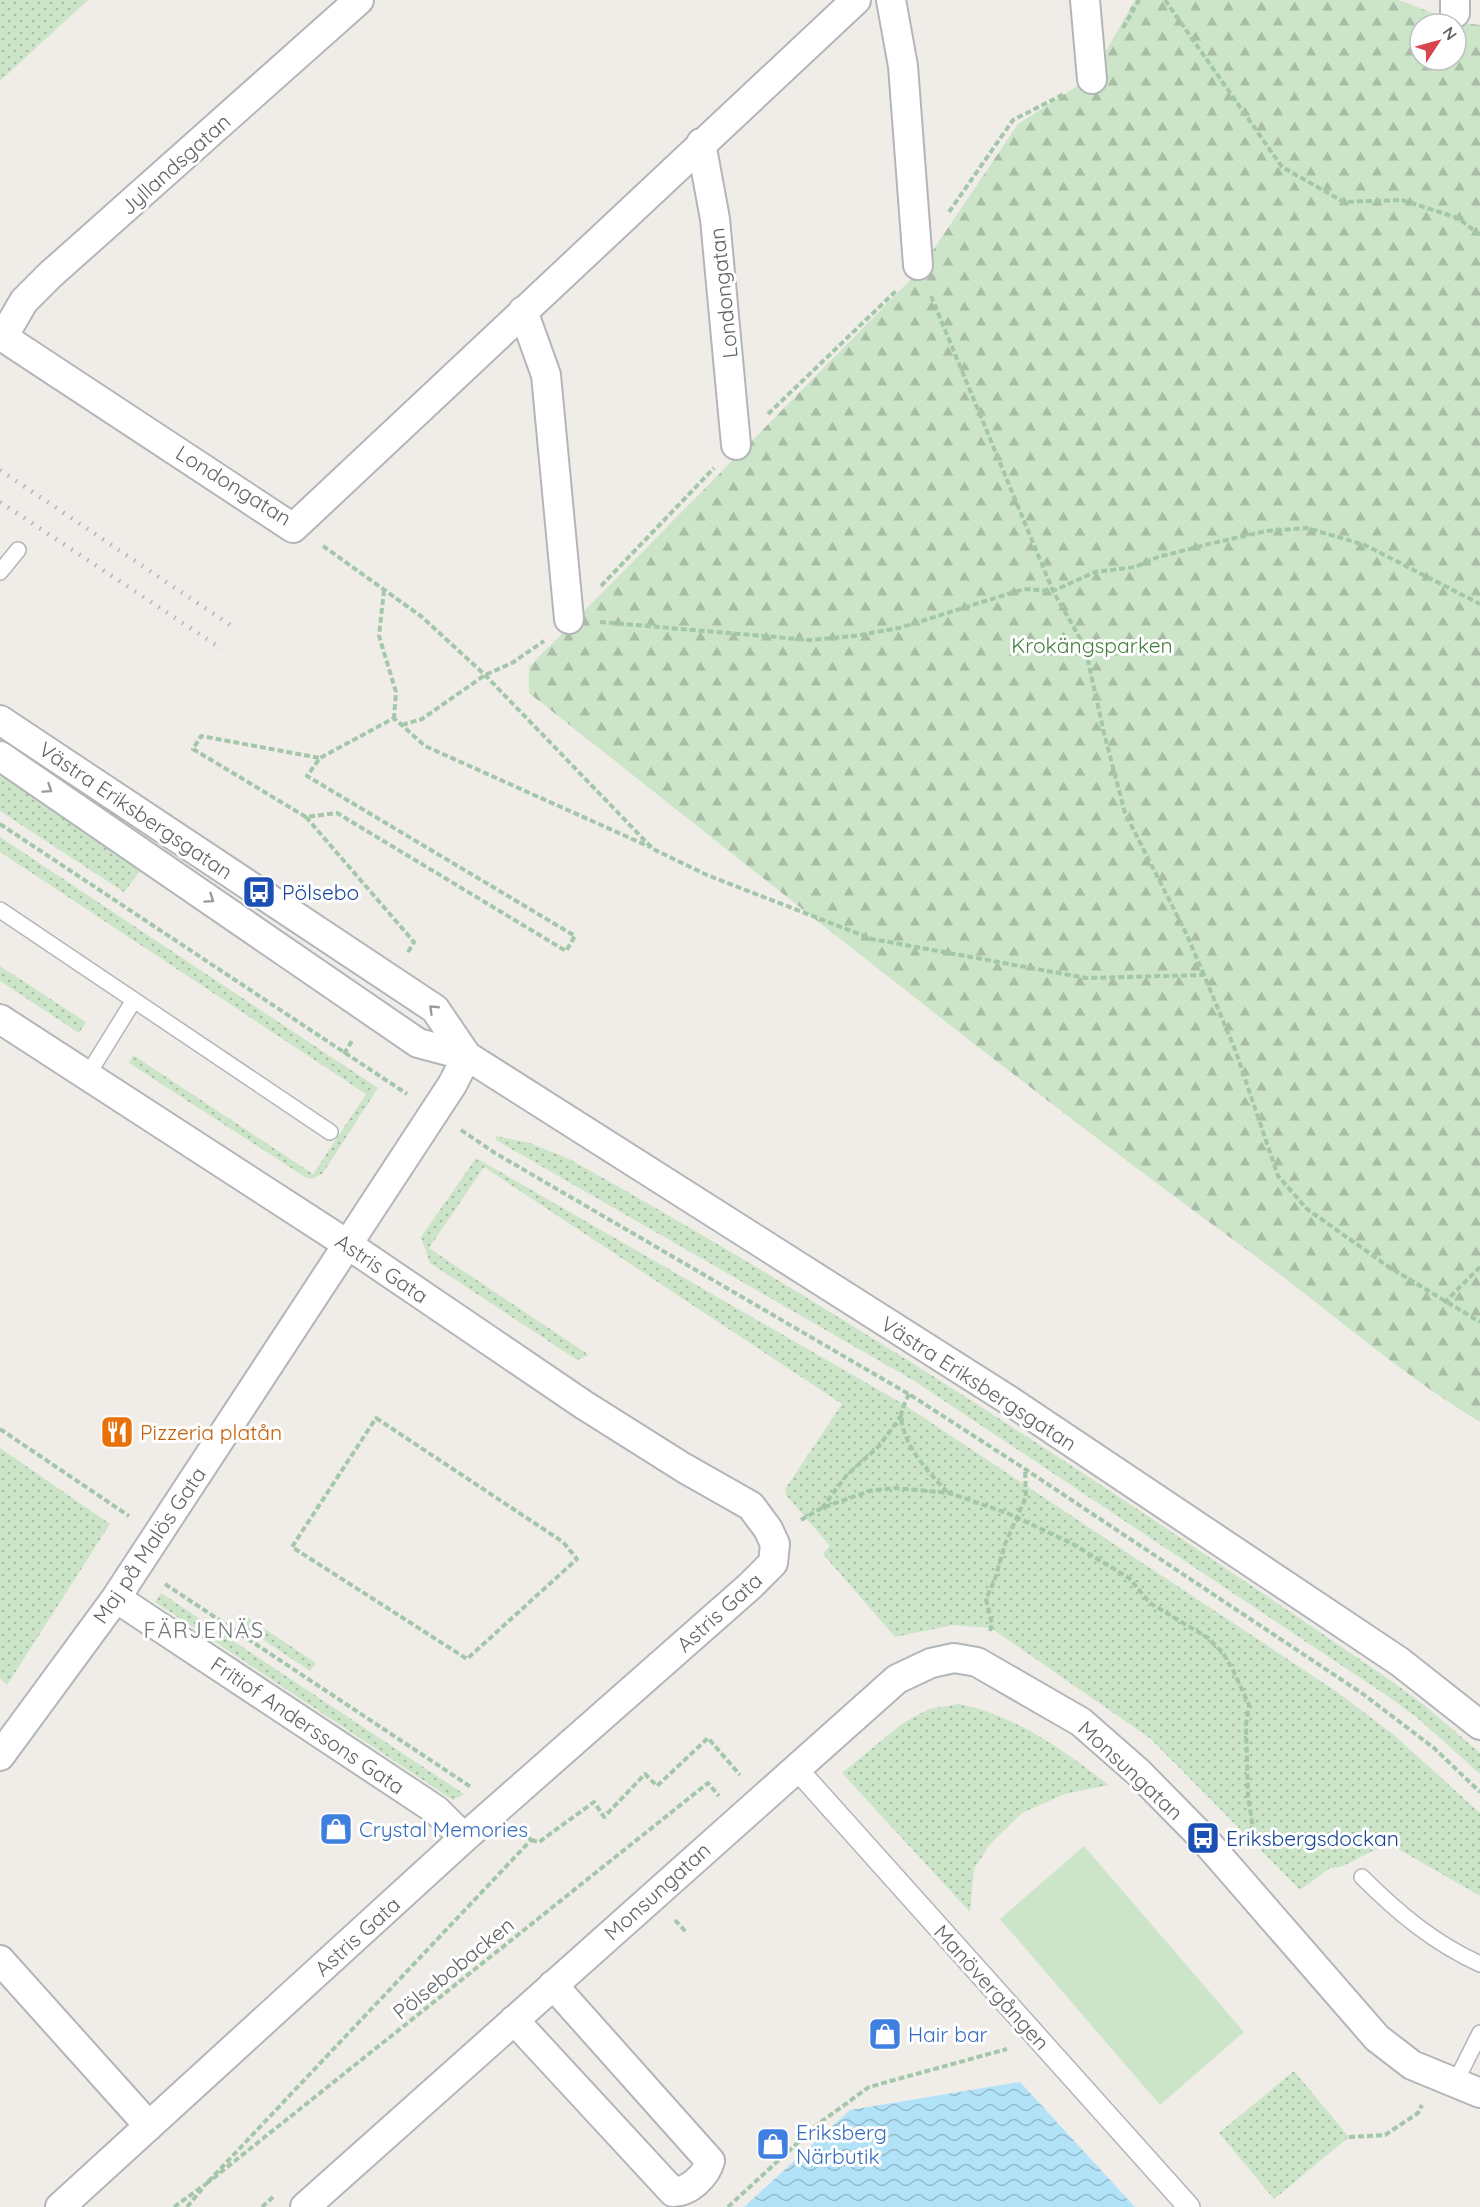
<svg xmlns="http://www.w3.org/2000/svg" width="1480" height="2207" viewBox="0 0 1480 2207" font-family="Quicksand,sans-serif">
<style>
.grass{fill:url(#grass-dots)}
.forest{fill:url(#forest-firs);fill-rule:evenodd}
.garden{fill:#cce5c8}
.water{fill:url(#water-waves)}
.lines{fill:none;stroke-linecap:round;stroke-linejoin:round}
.service-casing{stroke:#b3b6b9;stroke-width:18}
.pedestrian-casing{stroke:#b3b6b9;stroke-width:24}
.minor-casing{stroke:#b3b6b9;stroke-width:32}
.path{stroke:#a3c7a8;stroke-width:4;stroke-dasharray:6 3;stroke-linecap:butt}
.service{stroke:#fff;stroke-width:15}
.pedestrian{stroke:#fff;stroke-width:21}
.minor{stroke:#fff;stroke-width:28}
.rail{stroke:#b4b5b5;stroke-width:4.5;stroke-dasharray:1.5 8;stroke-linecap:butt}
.oneway{stroke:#989a9c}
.labels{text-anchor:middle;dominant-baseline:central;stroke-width:6;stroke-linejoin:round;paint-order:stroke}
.street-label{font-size:21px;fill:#606467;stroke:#fff}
.park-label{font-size:21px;fill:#43803e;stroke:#fff}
.transit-label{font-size:21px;fill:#164399;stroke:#fff;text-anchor:start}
.food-label{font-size:21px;fill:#c56008;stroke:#fff;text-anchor:start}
.shop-label{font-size:21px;fill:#366cbe;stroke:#fff;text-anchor:start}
.neighbourhood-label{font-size:22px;letter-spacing:1.5px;fill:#717679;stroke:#fff}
</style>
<defs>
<pattern id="grass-dots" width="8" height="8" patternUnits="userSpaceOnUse" patternTransform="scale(1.5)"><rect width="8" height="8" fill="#cce5c8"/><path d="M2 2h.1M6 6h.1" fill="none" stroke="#a9bda6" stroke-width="1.8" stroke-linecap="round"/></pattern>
<pattern id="forest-firs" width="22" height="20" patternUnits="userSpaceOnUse" patternTransform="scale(1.5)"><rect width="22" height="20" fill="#cce5c8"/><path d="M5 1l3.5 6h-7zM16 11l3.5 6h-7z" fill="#a9bda6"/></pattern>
<pattern id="water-waves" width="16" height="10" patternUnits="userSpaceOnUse" patternTransform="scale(1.5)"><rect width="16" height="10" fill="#b1e2f7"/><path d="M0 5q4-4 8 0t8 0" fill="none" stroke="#93bbcc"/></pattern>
</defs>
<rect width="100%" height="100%" fill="#f0ede9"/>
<path class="grass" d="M0 0H88L0 81Z
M0 774 123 853 140 871 124 892 0 811Z
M0 837 378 1088 323 1173 312 1179 305 1177 129 1063 133 1055 313 1174 366 1094 0 852Z
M0 966 86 1022 79 1033 0 981Z
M496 1136 530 1143 569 1159C852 1316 1123 1497 1390 1680L1424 1705 1480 1753V1774L1421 1721 1392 1699 916 1382 496 1140Z
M476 1158 903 1404 1337 1692 1394 1735 1480 1813V1896L1388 1843 1341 1867 1330 1868 1300 1890 1151 1739 991 1628 953 1625 895 1637 823 1554 830 1546 786 1495 785 1489 842 1404 484 1167 429 1248 589 1355 577 1360 430 1263 421 1237Z
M0 1448 110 1524 7 1685 0 1678Z
M161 1593 464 1794 453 1800 155 1602Z
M247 1617 316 1663 310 1671 241 1625Z
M959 1704C1017 1716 1063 1750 1109 1785L1065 1794 1022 1813 990 1844 974 1869 970 1912 842 1773 903 1723 929 1709Z
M1294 2071 1349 2137 1274 2199 1219 2133Z"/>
<path class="forest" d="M1135 0H1399L1456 22 1480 25V1422C1396 1371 1322 1304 1243 1247 1000 1069 765 879 529 693V667L919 271 1018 124 1091 77ZM1420 24H1456V60H1420Z"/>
<path class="garden" d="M1084 1846 1244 2032 1160 2105 1000 1919Z"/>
<path class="water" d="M1020 2082 1135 2207H744L850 2110Z"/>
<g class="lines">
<g class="service-casing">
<path id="service" d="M0 572 18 550
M0 910 330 1132
M87 1076 134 1000
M1362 1877C1398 1913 1434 1943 1480 1964
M1455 2083 1480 2033"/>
</g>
<g class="pedestrian-casing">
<path id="pedestrian" d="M795 1767 1189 2207"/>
</g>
<g class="minor-casing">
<path id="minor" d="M891 0 903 66 918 265
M1085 0 1092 79
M1455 0V13
M701 143 715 219 736 445
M523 311 546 375 569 619
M0 335 293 528 856 0
M3 337 24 301 50 275 359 0
M0 720 435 1009 467 1056
M0 756 418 1043 467 1056 1007 1399 1400 1662 1480 1725
M0 1019 347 1244 584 1405 684 1468 751 1506 768 1529 775 1544 773 1563 750 1586 464 1838 60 2207
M116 1598 436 1810 464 1838
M0 1756 116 1598 452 1085 467 1056
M0 1960 149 2126
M514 2020 673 2192C689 2192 706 2176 710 2161L553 1985
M305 2207 897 1679 931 1663 954 1658 977 1662 1081 1722 1138 1772 1203 1838 1377 2038 1412 2065 1480 2093"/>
</g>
<path class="path" d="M1165 0 1282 167 1344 202 1402 200 1458 218 1480 235
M1123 28 1139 0
M949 212 1013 120 1064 94
M931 296 1053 591 1085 647 1104 733 1125 813 1186 933 1204 975
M768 414 897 290
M323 546 422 617 485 675 653 849 707 875 872 939 1086 978 1204 975 1236 1052 1278 1176 1307 1209 1389 1267 1480 1322
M601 586 714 468
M384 590 379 636 396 692 394 718
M600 622 810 640 854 636 899 628 1024 589 1053 591 1095 572 1135 567 1158 557 1209 544 1266 531 1307 528 1365 545 1480 604
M402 725 422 719 485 675 512 663 544 641
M306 817 193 749 201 736 320 758
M0 824 407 1094
M408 952 414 942 306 817 337 813 566 951 575 936 307 776 320 758 394 718 425 746 650 847
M344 1054 353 1039
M461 1130 495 1153 912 1396 1025 1469 1363 1694 1434 1748 1480 1792
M1444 1303 1480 1267
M909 1394C906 1401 901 1410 901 1417 904 1448 929 1472 948 1493
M376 1418 563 1542 577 1559 467 1659 292 1547Z
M0 1429 129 1516
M822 1508 846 1476 880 1445 901 1416
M801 1520 822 1508 869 1491 895 1488 949 1493 1007 1513 1071 1543 1129 1578 1150 1603 1208 1638 1223 1653 1233 1670 1249 1705 1246 1725 1248 1796 1253 1829 1246 1837
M165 1584 471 1787
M990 1631 992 1624 986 1599 995 1579 1005 1544 1026 1497 1025 1470
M522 1831 531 1840 206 2184 708 1783 719 1796
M531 1840 539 1842 594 1802 604 1817 645 1774 657 1786 708 1738 740 1775
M675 1920 687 1933
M1349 2137 1385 2135 1418 2113 1422 2105
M174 2207 206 2184
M187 2207 202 2189
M262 2207 273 2197
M728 2207 818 2124 869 2087 1007 2049"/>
<use href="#service" class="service"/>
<use href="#pedestrian" class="pedestrian"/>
<use href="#minor" class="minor"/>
<path class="rail" d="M0 470 236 629
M0 502 222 649"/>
</g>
<defs><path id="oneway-chevron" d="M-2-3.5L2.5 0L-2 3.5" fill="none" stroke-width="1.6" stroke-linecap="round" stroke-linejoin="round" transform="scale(1.5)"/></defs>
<g class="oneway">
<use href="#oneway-chevron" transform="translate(48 789) rotate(34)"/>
<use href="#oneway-chevron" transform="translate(210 899) rotate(34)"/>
<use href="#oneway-chevron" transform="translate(433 1009) rotate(-136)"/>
</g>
<defs>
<g id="bus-square" transform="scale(1.725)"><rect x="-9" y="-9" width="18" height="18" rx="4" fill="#1a4fb4" stroke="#fff"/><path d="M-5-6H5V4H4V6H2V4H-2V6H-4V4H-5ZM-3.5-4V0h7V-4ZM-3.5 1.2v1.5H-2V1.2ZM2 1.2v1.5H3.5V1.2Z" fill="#fff"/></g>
<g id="restaurant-square" transform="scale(1.725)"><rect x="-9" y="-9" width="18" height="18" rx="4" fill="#e8710a" stroke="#fff"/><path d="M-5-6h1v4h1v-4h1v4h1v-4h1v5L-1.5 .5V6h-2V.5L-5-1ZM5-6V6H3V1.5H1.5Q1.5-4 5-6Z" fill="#fff"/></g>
<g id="shop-square" transform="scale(1.725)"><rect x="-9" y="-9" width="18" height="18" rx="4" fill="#3f7fe0" stroke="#fff"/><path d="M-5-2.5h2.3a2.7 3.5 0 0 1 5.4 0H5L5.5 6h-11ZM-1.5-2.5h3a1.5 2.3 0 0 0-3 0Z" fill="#fff"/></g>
</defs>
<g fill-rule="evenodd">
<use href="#bus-square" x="259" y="892"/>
<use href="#restaurant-square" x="117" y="1432"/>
<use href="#shop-square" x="336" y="1829"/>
<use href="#bus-square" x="1203" y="1838"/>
<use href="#shop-square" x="885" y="2034"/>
<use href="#shop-square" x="773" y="2144"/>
</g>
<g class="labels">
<g class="street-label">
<text transform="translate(175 164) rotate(-42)">Jyllandsgatan</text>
<text transform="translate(723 293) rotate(-96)">Londongatan</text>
<text transform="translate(234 485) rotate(32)">Londongatan</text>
<text transform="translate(136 810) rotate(34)">Västra Eriksbergsgatan</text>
<text transform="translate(382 1268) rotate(34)">Astris Gata</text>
<text transform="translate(979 1383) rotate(33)">Västra Eriksbergsgatan</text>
<text transform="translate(149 1545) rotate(-56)">Maj på Malös Gata</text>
<text transform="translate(719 1612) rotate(-42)">Astris Gata</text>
<text transform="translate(308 1725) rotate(34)">Fritiof Anderssons Gata</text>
<text transform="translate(1131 1770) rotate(43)">Monsungatan</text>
<text transform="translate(657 1891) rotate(-42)">Monsungatan</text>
<text transform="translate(357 1936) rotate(-42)">Astris Gata</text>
<text transform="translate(453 1968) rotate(-39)">Pölsebobacken</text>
<text transform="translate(992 1987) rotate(48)">Manövergången</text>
</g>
<g class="park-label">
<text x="1092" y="645">Krokängsparken</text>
</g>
<g class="transit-label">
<text x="282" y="892">Pölsebo</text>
<text x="1226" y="1838">Eriksbergsdockan</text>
</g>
<g class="food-label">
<text x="140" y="1432">Pizzeria platån</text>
</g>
<g class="shop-label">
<text x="359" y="1829">Crystal Memories</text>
<text x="908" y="2034">Hair bar</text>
<text x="796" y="2132">Eriksberg<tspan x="796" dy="24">Närbutik</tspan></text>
</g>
<g class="neighbourhood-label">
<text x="204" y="1630">FÄRJENÄS</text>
</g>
</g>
<g transform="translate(1438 42) rotate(54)"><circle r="28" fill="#ffffff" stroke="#bfc1c2" stroke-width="1.5"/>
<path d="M0-4.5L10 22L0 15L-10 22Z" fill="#d9454e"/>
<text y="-9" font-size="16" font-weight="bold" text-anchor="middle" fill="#606467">N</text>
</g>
</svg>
